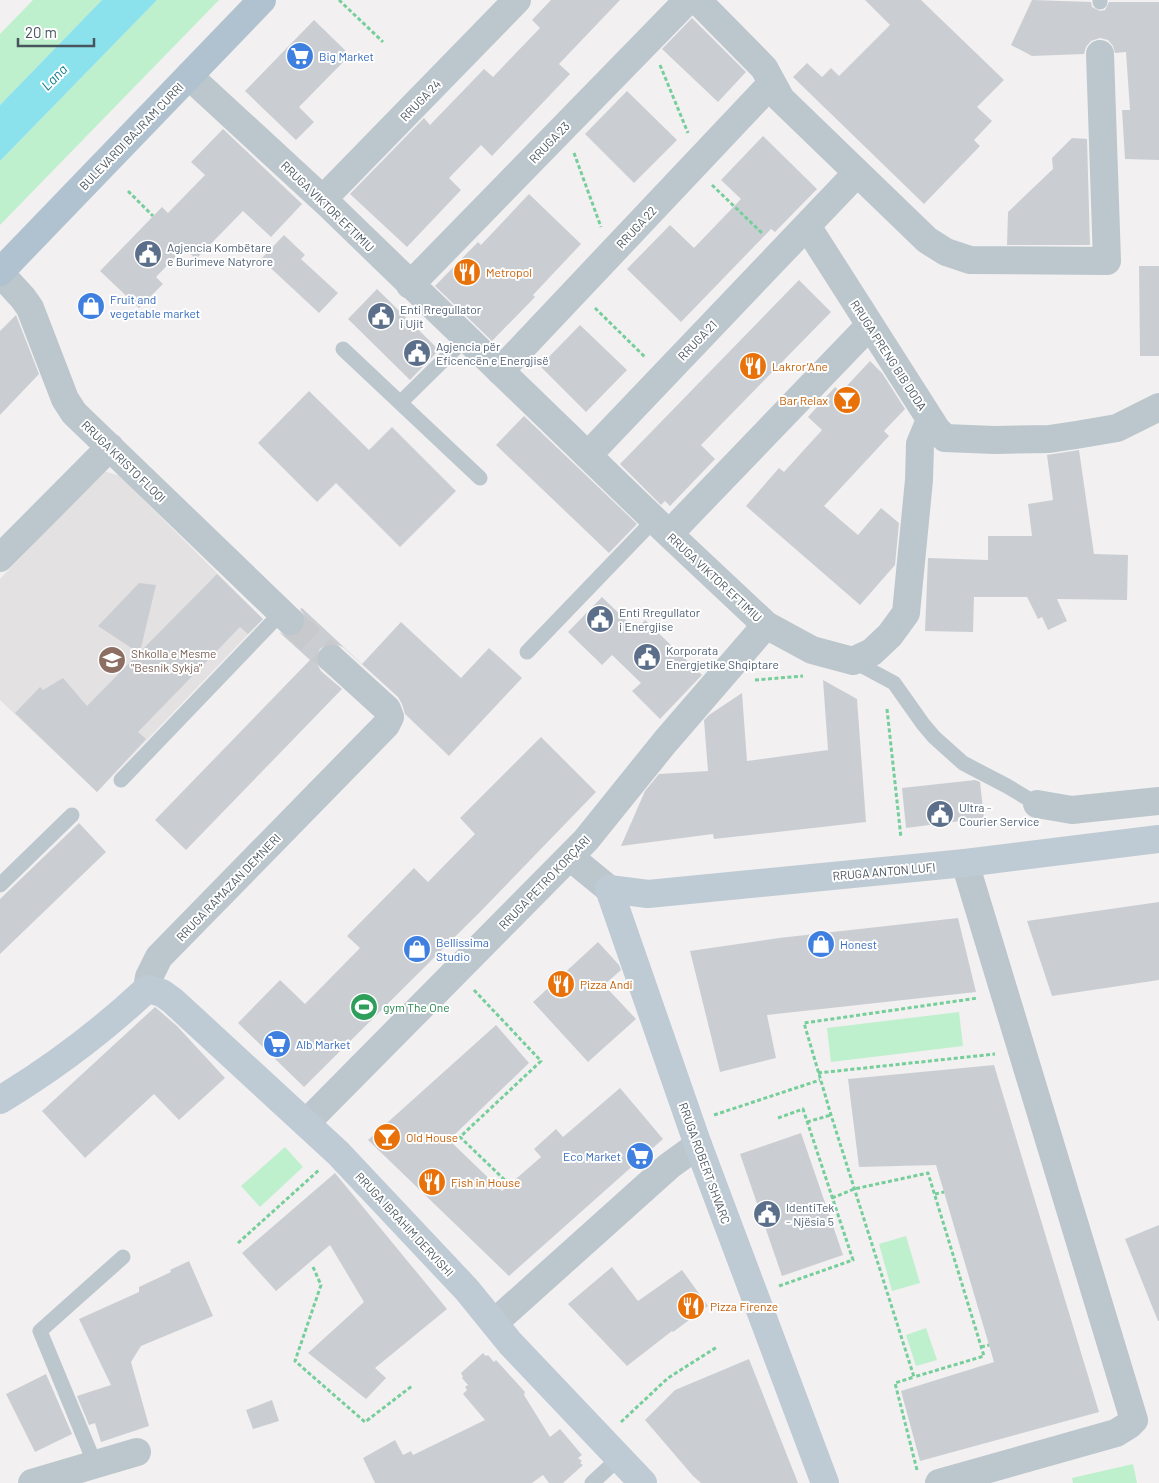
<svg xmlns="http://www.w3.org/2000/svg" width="1159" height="1483" viewBox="0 0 1159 1483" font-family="Barlow,sans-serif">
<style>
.education{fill:#e3e1e2}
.green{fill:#bef0cd}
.water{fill:#8be2ed}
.building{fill:#caced3}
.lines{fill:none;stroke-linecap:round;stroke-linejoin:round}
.street-tunnel{stroke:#c8c9cc;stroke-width:28;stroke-dasharray:28 14;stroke-linecap:butt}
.path{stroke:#76ce9b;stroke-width:3;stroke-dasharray:4 2.5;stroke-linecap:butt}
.lane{stroke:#bcc6cd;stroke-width:15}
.street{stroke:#bcc6cd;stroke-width:28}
.secondary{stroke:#becad4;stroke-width:28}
.primary{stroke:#b0c2cf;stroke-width:28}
.labels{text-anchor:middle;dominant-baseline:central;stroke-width:4;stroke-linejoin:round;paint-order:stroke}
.shop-label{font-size:12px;fill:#366cbe;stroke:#fff;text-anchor:start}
.street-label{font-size:12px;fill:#48555e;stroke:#fff}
.service-label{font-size:12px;fill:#4e5e75;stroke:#fff;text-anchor:start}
.food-label{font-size:12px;fill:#c56008;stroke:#fff;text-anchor:start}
.education-label{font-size:12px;fill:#785e54;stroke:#fff;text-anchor:start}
.leisure-label{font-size:12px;fill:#27864d;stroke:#fff;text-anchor:start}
.water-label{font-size:14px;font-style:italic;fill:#0c7f8f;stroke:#fff}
</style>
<rect width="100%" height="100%" fill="#f2f0f0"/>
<path class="education" d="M104 471 120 476 263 619 97 792 0 700V579Z"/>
<path class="green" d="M33 0H102L0 105V34Z
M157 0H219L0 225V161Z
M959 1012 963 1046 831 1062 827 1028Z
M285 1147 303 1167 260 1207 241 1186Z
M906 1236 920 1283 892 1291 879 1244Z
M926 1328 937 1360 916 1366 906 1335Z
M1133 1464 1137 1483H1073L1072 1478Z"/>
<path class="water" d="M102 0H157L0 161V105Z"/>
<path class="building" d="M551 0H620L559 64 570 74 492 156 481 145 449 178 461 190 407 247 350 194 424 118 430 125 484 69 493 77 540 28 532 20Z
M865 0H921L1004 80 977 107 992 121 974 140 980 146 924 204 793 77 807 63 822 77 831 68 839 76 890 25Z
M1032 0 1091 2 1092 7 1100 11 1105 10 1109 2H1159V160L1125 159 1122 110H1130L1126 52 1115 53 1113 46 1108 40 1100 38 1091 41 1086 47 1084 54 1032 56 1011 45Z
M692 18 746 72 718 102 662 49Z
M314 20 350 55 299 107 314 122 296 140 245 91Z
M627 91 677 140 634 183 585 134Z
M223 129 302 204 271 237 243 211 196 259 184 248 156 277 163 284 139 308 100 271 162 207 168 213 205 175 191 162Z
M763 136 817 189 775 232 771 229 681 322 627 269 670 225 694 248 741 199 721 180Z
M1072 138 1087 139 1090 245H1007L1008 212 1053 169 1052 158Z
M529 194 581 244 533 295 535 297 492 341 435 286 478 242 481 245Z
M284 235 305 255 301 259 338 293 319 313 261 259Z
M1139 266H1159V356H1140Z
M799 280 831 312 701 445 715 459 670 506 665 501 661 505 620 464Z
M377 289 439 350 410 380 348 319Z
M16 315 39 374 0 415V331Z
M580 325 627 370 586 412 540 366Z
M870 361 882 373 905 409 884 431 889 436 824 506 858 535 881 508 899 523 895 565 860 605 746 506 779 468 784 472 822 430 808 417 835 387 841 392Z
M309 391 369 450 392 427 456 491 400 547 336 483 317 502 258 443Z
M524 416 637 524 609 553 496 445Z
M1079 450 1094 554 1128 555 1127 600 1057 599 1067 621 1048 630 1042 617 1038 619 1027 597H974L973 632 925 631 928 558 988 560V536H1032L1028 504 1053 500 1047 455Z
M217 574 263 619 248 634 240 627 138 732 146 739 97 792 15 713 40 687 43 690 63 678 87 706 139 653 98 626 139 583 156 585 140 652Z
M602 597 636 630 645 620 702 675 660 719 632 691 641 683 612 655 602 665 568 632Z
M302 608 362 664 401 622 461 678 489 648 522 678 449 756 405 714 402 704 398 697 343 647 335 644H327L320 649 317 655V664L321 671 342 689 186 850 155 820 310 660 279 632 287 636H294L302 631 305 624V616L300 609Z
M823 680 857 699 866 822 714 839 713 834 621 846 645 791 659 774 708 771 704 720 709 715 742 693 747 761 828 750Z
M541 737 596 792 480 912 304 1087 238 1023 280 980 305 1004 360 948 347 936 414 868 428 882 475 834 460 818Z
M975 780 980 782 984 818 906 828 902 788Z
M79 823 106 852 0 954V899Z
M1159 902V980L1052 996 1027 921Z
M958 918 976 992 767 1015 776 1058 720 1072 690 951 779 938Z
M598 942 619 965 621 970 604 985 636 1019 588 1062 533 1002Z
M155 1007 177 1026 225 1078 179 1120 154 1094 85 1158 42 1111Z
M496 1025 529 1063 449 1140 502 1191 541 1157 534 1149 556 1129 563 1137 620 1088 663 1139 509 1276 368 1140Z
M994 1065 1099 1412 920 1461 901 1391 994 1362 936 1165 859 1167 848 1079Z
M801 1133 843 1255 782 1276 740 1154Z
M335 1173 447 1309 375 1368 386 1378 366 1399 308 1353 364 1302 330 1245 276 1291 242 1253Z
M1159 1225V1321H1158L1125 1239Z
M189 1261 213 1316 141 1346 131 1362 149 1426 101 1442 95 1423 89 1425 77 1396 111 1385 79 1319 139 1292V1287L171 1272 170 1270Z
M612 1267 638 1301 682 1270 708 1306 673 1332 672 1331 627 1366 568 1304Z
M483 1353 486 1356 488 1355 494 1362 496 1360 525 1392 524 1395 550 1437 560 1429 582 1455 578 1458 582 1461 580 1463 583 1465 563 1483H549L543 1475 532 1483H375L363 1458 395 1440 403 1455 411 1451 413 1455 485 1420 463 1394 467 1390 465 1387 468 1385 462 1378 463 1377 461 1373Z
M749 1359 798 1483H701L693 1476 645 1420 675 1390Z
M46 1374 72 1434 35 1452 6 1394Z
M272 1400 279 1421 253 1429 246 1410Z"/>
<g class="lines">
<path class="street-tunnel" d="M290 621 332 659"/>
<path class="path" d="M339 0 383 42
M660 65 688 133
M574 153 601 227
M712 185 763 234
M128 191 153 216
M595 308 646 358
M755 680 803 676
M887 709 901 838
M474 990 541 1061 460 1137 510 1185
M818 1073 995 1054
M714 1115 820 1080
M778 1118 803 1109 853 1260 779 1286
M807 1122 831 1115
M935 1194 944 1192
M832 1198 854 1189 928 1173 984 1356 914 1377
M238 1243 319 1170
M313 1267 321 1285 295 1361 365 1422 412 1386
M981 1347 989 1345
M621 1422 668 1378 717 1347
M917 1470 895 1383 914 1377 831 1115 804 1023 978 998"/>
<path class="lane" d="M1100 0V2
M343 349 480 478
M401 402 466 338
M527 652 654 520
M853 661 894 683 923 724 934 737 963 763 1007 786 1037 804
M121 780 281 613
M0 885 72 815
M95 1464 40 1331 123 1257
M592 1483 619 1458"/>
<path class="street" d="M697 0 764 68 781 99 927 240 946 252 970 260 1107 261 1100 54
M189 76 329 205 669 534 766 625 812 650 853 661 872 652 890 635 906 613 919 480 920 444 930 420
M323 199 517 0
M807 226 937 430 945 438 994 440 1049 439 1076 435 1117 428 1159 407
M0 273 23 298 30 308 65 399 74 413 290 621
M410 285 688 0
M500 371 772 83
M588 455 857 173
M669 534 870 325
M0 558 110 447
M1037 804 1072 810 1159 801
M570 857 609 889
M147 989 149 977 159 957 386 725 390 717 387 709 332 659
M306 1123 586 840 665 742 766 625
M494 1323 669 1166 698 1145
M32 1483 137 1452
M939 1483 1116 1433 1129 1425 1134 1420 965 863"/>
<path class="secondary" d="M0 1100C53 1068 102 1031 147 989L162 993 173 1001 338 1153 467 1290 510 1343 643 1483
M825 1483 698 1145 609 889 648 894 965 863 1159 839"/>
<path class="primary" d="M0 272 262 0"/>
</g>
<defs>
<g id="supermarket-disc" transform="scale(1.4375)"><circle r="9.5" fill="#3f7fe0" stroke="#fff"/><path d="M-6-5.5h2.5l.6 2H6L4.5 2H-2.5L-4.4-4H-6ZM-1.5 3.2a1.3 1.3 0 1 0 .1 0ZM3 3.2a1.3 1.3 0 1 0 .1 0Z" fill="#fff"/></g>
<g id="civic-disc" transform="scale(1.4375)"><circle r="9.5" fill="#5c6f8a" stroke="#fff"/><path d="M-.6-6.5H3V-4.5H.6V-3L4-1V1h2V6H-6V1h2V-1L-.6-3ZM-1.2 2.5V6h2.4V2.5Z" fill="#fff"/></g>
<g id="restaurant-disc" transform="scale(1.4375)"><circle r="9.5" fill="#e8710a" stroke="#fff"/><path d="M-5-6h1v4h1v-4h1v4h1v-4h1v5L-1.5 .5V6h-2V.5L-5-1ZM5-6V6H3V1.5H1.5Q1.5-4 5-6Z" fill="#fff"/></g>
<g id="shop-disc" transform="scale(1.4375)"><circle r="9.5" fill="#3f7fe0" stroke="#fff"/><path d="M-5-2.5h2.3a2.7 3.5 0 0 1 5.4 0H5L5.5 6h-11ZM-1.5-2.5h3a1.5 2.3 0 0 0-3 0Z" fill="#fff"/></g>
<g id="bar-disc" transform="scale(1.4375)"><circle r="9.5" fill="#e8710a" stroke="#fff"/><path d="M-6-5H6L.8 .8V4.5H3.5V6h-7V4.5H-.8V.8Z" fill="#fff"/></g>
<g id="school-disc" transform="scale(1.4375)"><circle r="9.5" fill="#8d6e63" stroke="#fff"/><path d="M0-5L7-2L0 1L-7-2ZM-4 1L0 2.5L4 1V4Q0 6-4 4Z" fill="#fff"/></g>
<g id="stadium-disc" transform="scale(1.4375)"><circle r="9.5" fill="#2e9e5b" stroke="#fff"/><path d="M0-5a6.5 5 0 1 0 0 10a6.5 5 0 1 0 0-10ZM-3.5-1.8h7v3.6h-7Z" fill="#fff"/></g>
</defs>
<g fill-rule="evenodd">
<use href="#supermarket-disc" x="300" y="56"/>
<use href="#civic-disc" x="148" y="254"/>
<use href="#restaurant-disc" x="467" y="272"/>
<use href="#shop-disc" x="91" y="306"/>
<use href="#civic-disc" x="381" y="316"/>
<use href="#civic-disc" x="417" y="353"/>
<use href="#restaurant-disc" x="753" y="366"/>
<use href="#bar-disc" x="847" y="400"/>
<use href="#civic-disc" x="600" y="619"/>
<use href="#civic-disc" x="647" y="657"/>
<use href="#school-disc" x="112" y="660"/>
<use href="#civic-disc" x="940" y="814"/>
<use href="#shop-disc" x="821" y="944"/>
<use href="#shop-disc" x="417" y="949"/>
<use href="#restaurant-disc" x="561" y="984"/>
<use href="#stadium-disc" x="364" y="1007"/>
<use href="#supermarket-disc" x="277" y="1044"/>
<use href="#bar-disc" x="387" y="1137"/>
<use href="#supermarket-disc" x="640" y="1156"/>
<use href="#restaurant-disc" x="432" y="1182"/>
<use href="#civic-disc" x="767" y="1214"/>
<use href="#restaurant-disc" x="691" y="1306"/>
</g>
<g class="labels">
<g class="shop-label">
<text x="319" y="56">Big Market</text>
<text x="110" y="299">Fruit and<tspan x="110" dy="14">vegetable market</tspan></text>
<text x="436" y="942">Bellissima<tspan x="436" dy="14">Studio</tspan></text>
<text x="840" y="944">Honest</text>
<text x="296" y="1044">Alb Market</text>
<text x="621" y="1156" text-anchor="end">Eco Market</text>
</g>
<g class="street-label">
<text transform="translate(420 100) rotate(-46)">RRUGA 24</text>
<text transform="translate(131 136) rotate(-46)">BULEVARDI BAJRAM CURRI</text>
<text transform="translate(549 142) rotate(-46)">RRUGA 23</text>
<text transform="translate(328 206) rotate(44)">RRUGA VIKTOR EFTIMIU</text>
<text transform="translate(636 227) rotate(-47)">RRUGA 22</text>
<text transform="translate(697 340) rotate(-46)">RRUGA 21</text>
<text transform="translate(889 355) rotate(57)">RRUGA PRENG BIB DODA</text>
<text transform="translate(124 461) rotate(44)">RRUGA KRISTO FLOQI</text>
<text transform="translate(715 577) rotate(43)">RRUGA VIKTOR EFTIMIU</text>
<text transform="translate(884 871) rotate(-5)">RRUGA ANTON LUFI</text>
<text transform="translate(544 882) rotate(-46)">RRUGA PETRO KORÇARI</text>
<text transform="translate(228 887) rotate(-46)">RRUGA RAMAZAN DEMNERI</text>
<text transform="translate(705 1163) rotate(70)">RRUGA ROBERT SHVARC</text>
<text transform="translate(405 1224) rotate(47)">RRUGA IBRAHIM DERVISHI</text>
</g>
<g class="service-label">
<text x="167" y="247">Agjencia Kombëtare<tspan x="167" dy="14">e Burimeve Natyrore</tspan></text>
<text x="400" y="309">Enti Rregullator<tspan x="400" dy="14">i Ujit</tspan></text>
<text x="436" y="346">Agjencia për<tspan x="436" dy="14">Eficencën e Energjisë</tspan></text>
<text x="619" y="612">Enti Rregullator<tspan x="619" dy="14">i Energjise</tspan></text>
<text x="666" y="650">Korporata<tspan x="666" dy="14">Energjetike Shqiptare</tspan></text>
<text x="959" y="807">Ultra -<tspan x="959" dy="14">Courier Service</tspan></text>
<text x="786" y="1207">IdentiTek<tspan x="786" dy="14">- Njësia 5</tspan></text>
</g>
<g class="food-label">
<text x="486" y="272">Metropol</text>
<text x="772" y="366">Lakror’Ane</text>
<text x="828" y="400" text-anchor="end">Bar Relax</text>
<text x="580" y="984">Pizza Andi</text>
<text x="406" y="1137">Old House</text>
<text x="451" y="1182">Fish in House</text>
<text x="710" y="1306">Pizza Firenze</text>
</g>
<g class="education-label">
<text x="131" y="653">Shkolla e Mesme<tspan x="131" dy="14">"Besnik Sykja"</tspan></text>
</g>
<g class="leisure-label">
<text x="383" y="1007">gym The One</text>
</g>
<g class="water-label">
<text transform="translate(54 77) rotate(-46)">Lana</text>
</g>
</g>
<path d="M18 38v8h76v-8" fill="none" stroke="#48555e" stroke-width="2.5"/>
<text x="25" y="38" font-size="15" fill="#48555e" stroke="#ffffff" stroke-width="4" paint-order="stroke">20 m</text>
</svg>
